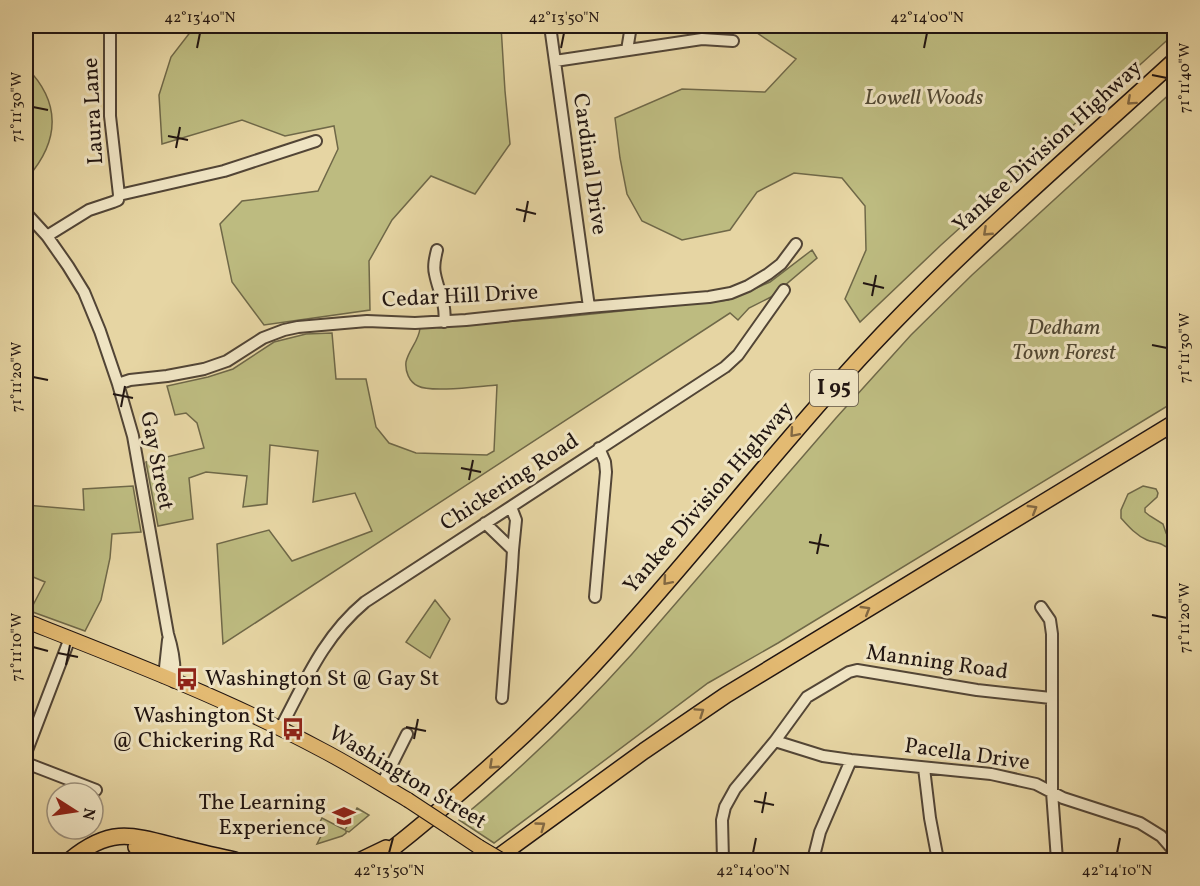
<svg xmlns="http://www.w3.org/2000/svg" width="1200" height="886" viewBox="0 0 1200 886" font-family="Vollkorn,serif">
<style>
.green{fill:#bdbb80;stroke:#6f6848;stroke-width:1.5}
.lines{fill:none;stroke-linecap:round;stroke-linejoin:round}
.minor-casing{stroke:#524536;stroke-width:14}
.major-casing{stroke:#211511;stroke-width:16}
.highway-casing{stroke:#211511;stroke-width:18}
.minor{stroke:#efe4c3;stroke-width:10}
.major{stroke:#e3ba72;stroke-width:14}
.highway{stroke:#e3ba72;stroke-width:15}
.major-bridge-casing{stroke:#211511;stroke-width:16;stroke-linecap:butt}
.major-bridge{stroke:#e3ba72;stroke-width:14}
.oneway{stroke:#826842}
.ticks{fill:none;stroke:#211511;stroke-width:2}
.labels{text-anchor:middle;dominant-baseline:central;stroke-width:6;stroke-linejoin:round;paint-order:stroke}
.shield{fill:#efe4c3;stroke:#5f5346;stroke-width:1.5}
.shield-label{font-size:21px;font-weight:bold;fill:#211511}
.park-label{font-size:22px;font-style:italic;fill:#504732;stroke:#efe4c3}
.street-label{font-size:22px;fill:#211511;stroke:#efe4c3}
.poi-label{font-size:22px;fill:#211511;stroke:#efe4c3;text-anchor:end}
.neatline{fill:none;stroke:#211511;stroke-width:2}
.ticks-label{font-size:15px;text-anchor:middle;fill:#211511}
</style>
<rect width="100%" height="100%" fill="#e6d5a3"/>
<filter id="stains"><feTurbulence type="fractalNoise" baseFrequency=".00333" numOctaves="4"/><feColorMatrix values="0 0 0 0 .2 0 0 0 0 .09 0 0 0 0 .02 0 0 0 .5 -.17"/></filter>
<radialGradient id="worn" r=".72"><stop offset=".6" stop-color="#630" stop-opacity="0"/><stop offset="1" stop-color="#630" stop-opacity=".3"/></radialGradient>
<path class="green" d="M195 26H501L505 91 510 144 475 194 431 176 392 220 369 261 370 310 264 325 232 282 220 224 242 201 318 191 338 149 334 126 285 136 242 120 162 144 159 95 171 57Z
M742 26H1174V34L941 245 860 322 845 299 866 250 865 206 842 178 794 173 757 192 730 230 682 240 642 221 627 194 620 158 615 118 682 89 765 92 796 59 757 33Z
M26 67C61 102 60 140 28 177L26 174Z
M1174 90V402L778 643 708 683 494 843 459 820C521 769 578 714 632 654L836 418 911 335 972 275Z
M812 250 817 258 771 297 749 308 738 320 730 313 223 644 217 544 269 530 292 561 372 531 355 493 313 502 318 451 270 445 267 504 243 507 247 476 206 472 189 478 193 519 158 526 146 462 204 448 197 423 186 413 175 415 167 386 208 377 233 369 274 342 306 334 332 333 336 379H366L376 427 389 443 416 453 487 455 494 451 497 385C481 386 431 393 418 386 409 382 405 371 406 362 409 349 419 341 420 328L553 318 728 300 770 282Z
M133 486 141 532 112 534 110 558 101 600 85 631 30 611 45 582 26 574V505L84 510 83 489Z
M1143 486 1156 489 1158 493 1157 497 1145 508V512L1150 516 1163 524 1166 533 1174 548C1167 548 1166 547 1161 544 1156 542 1151 542 1147 540 1136 535 1129 527 1121 518V510L1128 494Z
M435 600 450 619 430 658 406 642Z
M357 808 369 815 349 832 346 831V833L342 836 317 844 322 834 318 832 321 825 319 824 322 818 345 830Z"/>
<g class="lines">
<g class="minor-casing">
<path id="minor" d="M553 26 551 33 589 307
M627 50 631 26
M555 61 702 39 733 41
M119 195 224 171 316 141
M26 213 47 236 68 266 84 292 100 331 118 384 133 436 168 634C173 650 176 665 174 682
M47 236 89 210 113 202 118 200 119 195 110 116V26
M437 250C435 258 433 266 435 274 438 290 447 306 444 322
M118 384 130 380 167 376 204 369 227 361 263 338 284 330 298 327 367 321 415 323 466 320 589 307 709 297 731 293 748 286 768 274 781 264 796 244
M485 523 513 550
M595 597 606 472 605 462 599 448
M1041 607 1050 620 1052 634V792L1057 860
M164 677 168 640
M502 698 512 567 513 550 516 520 511 507
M280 729C305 682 323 637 365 602L725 367 738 355 784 290
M775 741 823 756 851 760 991 774 1036 784 1063 798 1140 823 1161 836 1174 851
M26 753 70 638
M26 763 96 790
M924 768 930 818 938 860
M382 784 407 734
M723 860 722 820 725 807 735 789 775 741 807 697 849 672 857 670 977 690 1051 698
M813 860 820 832 851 760"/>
</g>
<g class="major-casing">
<path id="major" d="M26 621C125 660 227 699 322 750 351 765 379 783 408 800
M452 829 479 847"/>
</g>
<g class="highway-casing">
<path id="highway" d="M136 847 153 850 171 860
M70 860C109 828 129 834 175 846 195 851 215 856 235 860
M361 860 386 848
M378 860C452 802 524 739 589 670 683 570 767 459 861 357 958 252 1068 158 1174 61
M494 860 644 751 726 695 1174 423"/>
</g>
<use href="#minor" class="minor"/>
<use href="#major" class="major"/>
<use href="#highway" class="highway"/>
<g class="major-bridge-casing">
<path id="major-bridge" d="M408 800 452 829
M479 847 501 860"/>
</g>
<use href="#major-bridge" class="major-bridge"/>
</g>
<defs><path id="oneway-chevron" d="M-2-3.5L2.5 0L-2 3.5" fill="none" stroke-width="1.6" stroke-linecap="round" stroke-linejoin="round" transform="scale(1.5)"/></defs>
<g class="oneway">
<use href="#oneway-chevron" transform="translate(1131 101) rotate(138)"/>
<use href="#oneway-chevron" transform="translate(987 232) rotate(137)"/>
<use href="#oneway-chevron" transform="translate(794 433) rotate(131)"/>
<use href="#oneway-chevron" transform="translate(1033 509) rotate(-31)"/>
<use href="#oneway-chevron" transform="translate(667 581) rotate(131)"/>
<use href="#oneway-chevron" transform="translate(866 610) rotate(-31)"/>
<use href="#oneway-chevron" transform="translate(700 712) rotate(-34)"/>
<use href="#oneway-chevron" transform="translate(493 765) rotate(137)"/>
<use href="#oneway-chevron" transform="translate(541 826) rotate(-36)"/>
</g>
<path class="ticks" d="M197 48 200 33M561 48 564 33M924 48 927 33M1152 75 1167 78M33 107 48 110M168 136 188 140M176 148 180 127M516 209 536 214M524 222 528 201M863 283 884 288M872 296 876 275M1152 345 1167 348M33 377 48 380M113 394 133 398M121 407 125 386M461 468 481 472M469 480 473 460M809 542 829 546M817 554 821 534M1152 615 1167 618M33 647 48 651M58 653 78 657M66 665 70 645M406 727 426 731M414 739 418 719M754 801 774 805M762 813 766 792M389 853 393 838M753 853 756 838M1117 853 1120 838"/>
<defs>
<g id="bus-bare" transform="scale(1.8)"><path d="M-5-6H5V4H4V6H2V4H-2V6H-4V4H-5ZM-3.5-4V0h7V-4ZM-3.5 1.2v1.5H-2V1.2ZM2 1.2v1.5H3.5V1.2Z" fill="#8f2418" stroke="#efe4c3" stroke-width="2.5" paint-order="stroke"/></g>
<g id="school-bare" transform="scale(1.8)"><path d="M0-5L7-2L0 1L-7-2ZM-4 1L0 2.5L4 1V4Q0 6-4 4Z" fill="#8f2418" stroke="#efe4c3" stroke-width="2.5" paint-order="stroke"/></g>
</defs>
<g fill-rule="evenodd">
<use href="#bus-bare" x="187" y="679"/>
<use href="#bus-bare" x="293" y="729"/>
<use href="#school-bare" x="344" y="816"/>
</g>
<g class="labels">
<rect class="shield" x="810" y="370" width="48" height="36" rx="4.5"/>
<g class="shield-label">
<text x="834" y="388">I 95</text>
</g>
<g class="park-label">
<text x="924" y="98">Lowell Woods</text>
<text x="1064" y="328">Dedham<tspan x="1064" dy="25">Town Forest</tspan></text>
</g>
<g class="street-label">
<text transform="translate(94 111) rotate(-93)">Laura Lane</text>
<text transform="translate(1048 147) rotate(-42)">Yankee Division Highway</text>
<text transform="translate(589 164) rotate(82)">Cardinal Drive</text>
<text transform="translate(460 297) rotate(-3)">Cedar Hill Drive</text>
<text transform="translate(156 461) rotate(79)">Gay Street</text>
<text transform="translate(510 483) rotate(-33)">Chickering Road</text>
<text transform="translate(709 498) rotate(-49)">Yankee Division Highway</text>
<text transform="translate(937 663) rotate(8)">Manning Road</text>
<text transform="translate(967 755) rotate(8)">Pacella Drive</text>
<text transform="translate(407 778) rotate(31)">Washington Street</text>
</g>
<g class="poi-label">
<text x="205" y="679" text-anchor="start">Washington St @ Gay St</text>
<text x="275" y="716">Washington St<tspan x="275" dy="25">@ Chickering Rd</tspan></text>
<text x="326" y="803">The Learning<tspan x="326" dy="25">Experience</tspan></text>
</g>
</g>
<rect width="1200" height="886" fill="none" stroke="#e6d5a3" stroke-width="66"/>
<g transform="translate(75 811) rotate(102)"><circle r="28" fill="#efe4c3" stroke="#9d917c" stroke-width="1.5"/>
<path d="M0-4.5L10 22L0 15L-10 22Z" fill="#8f2418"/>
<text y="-9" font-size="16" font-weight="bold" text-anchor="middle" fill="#211511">N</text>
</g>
<rect x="33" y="33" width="1134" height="820" class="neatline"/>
<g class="ticks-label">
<text x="200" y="22">42°13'40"N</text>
<text x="564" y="22">42°13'50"N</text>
<text x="927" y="22">42°14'00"N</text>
<text transform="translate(1184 78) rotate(-90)" y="5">71°11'40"W</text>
<text transform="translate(16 107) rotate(-90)" y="5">71°11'30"W</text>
<text transform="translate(1184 348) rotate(-90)" y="5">71°11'30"W</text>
<text transform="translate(16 377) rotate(-90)" y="5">71°11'20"W</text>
<text transform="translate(1184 618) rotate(-90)" y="5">71°11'20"W</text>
<text transform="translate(16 647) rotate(-90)" y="5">71°11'10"W</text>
<text x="389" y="875">42°13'50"N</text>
<text x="753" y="875">42°14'00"N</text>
<text x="1117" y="875">42°14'10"N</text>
</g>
<rect width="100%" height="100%" filter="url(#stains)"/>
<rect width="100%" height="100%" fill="url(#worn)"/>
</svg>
